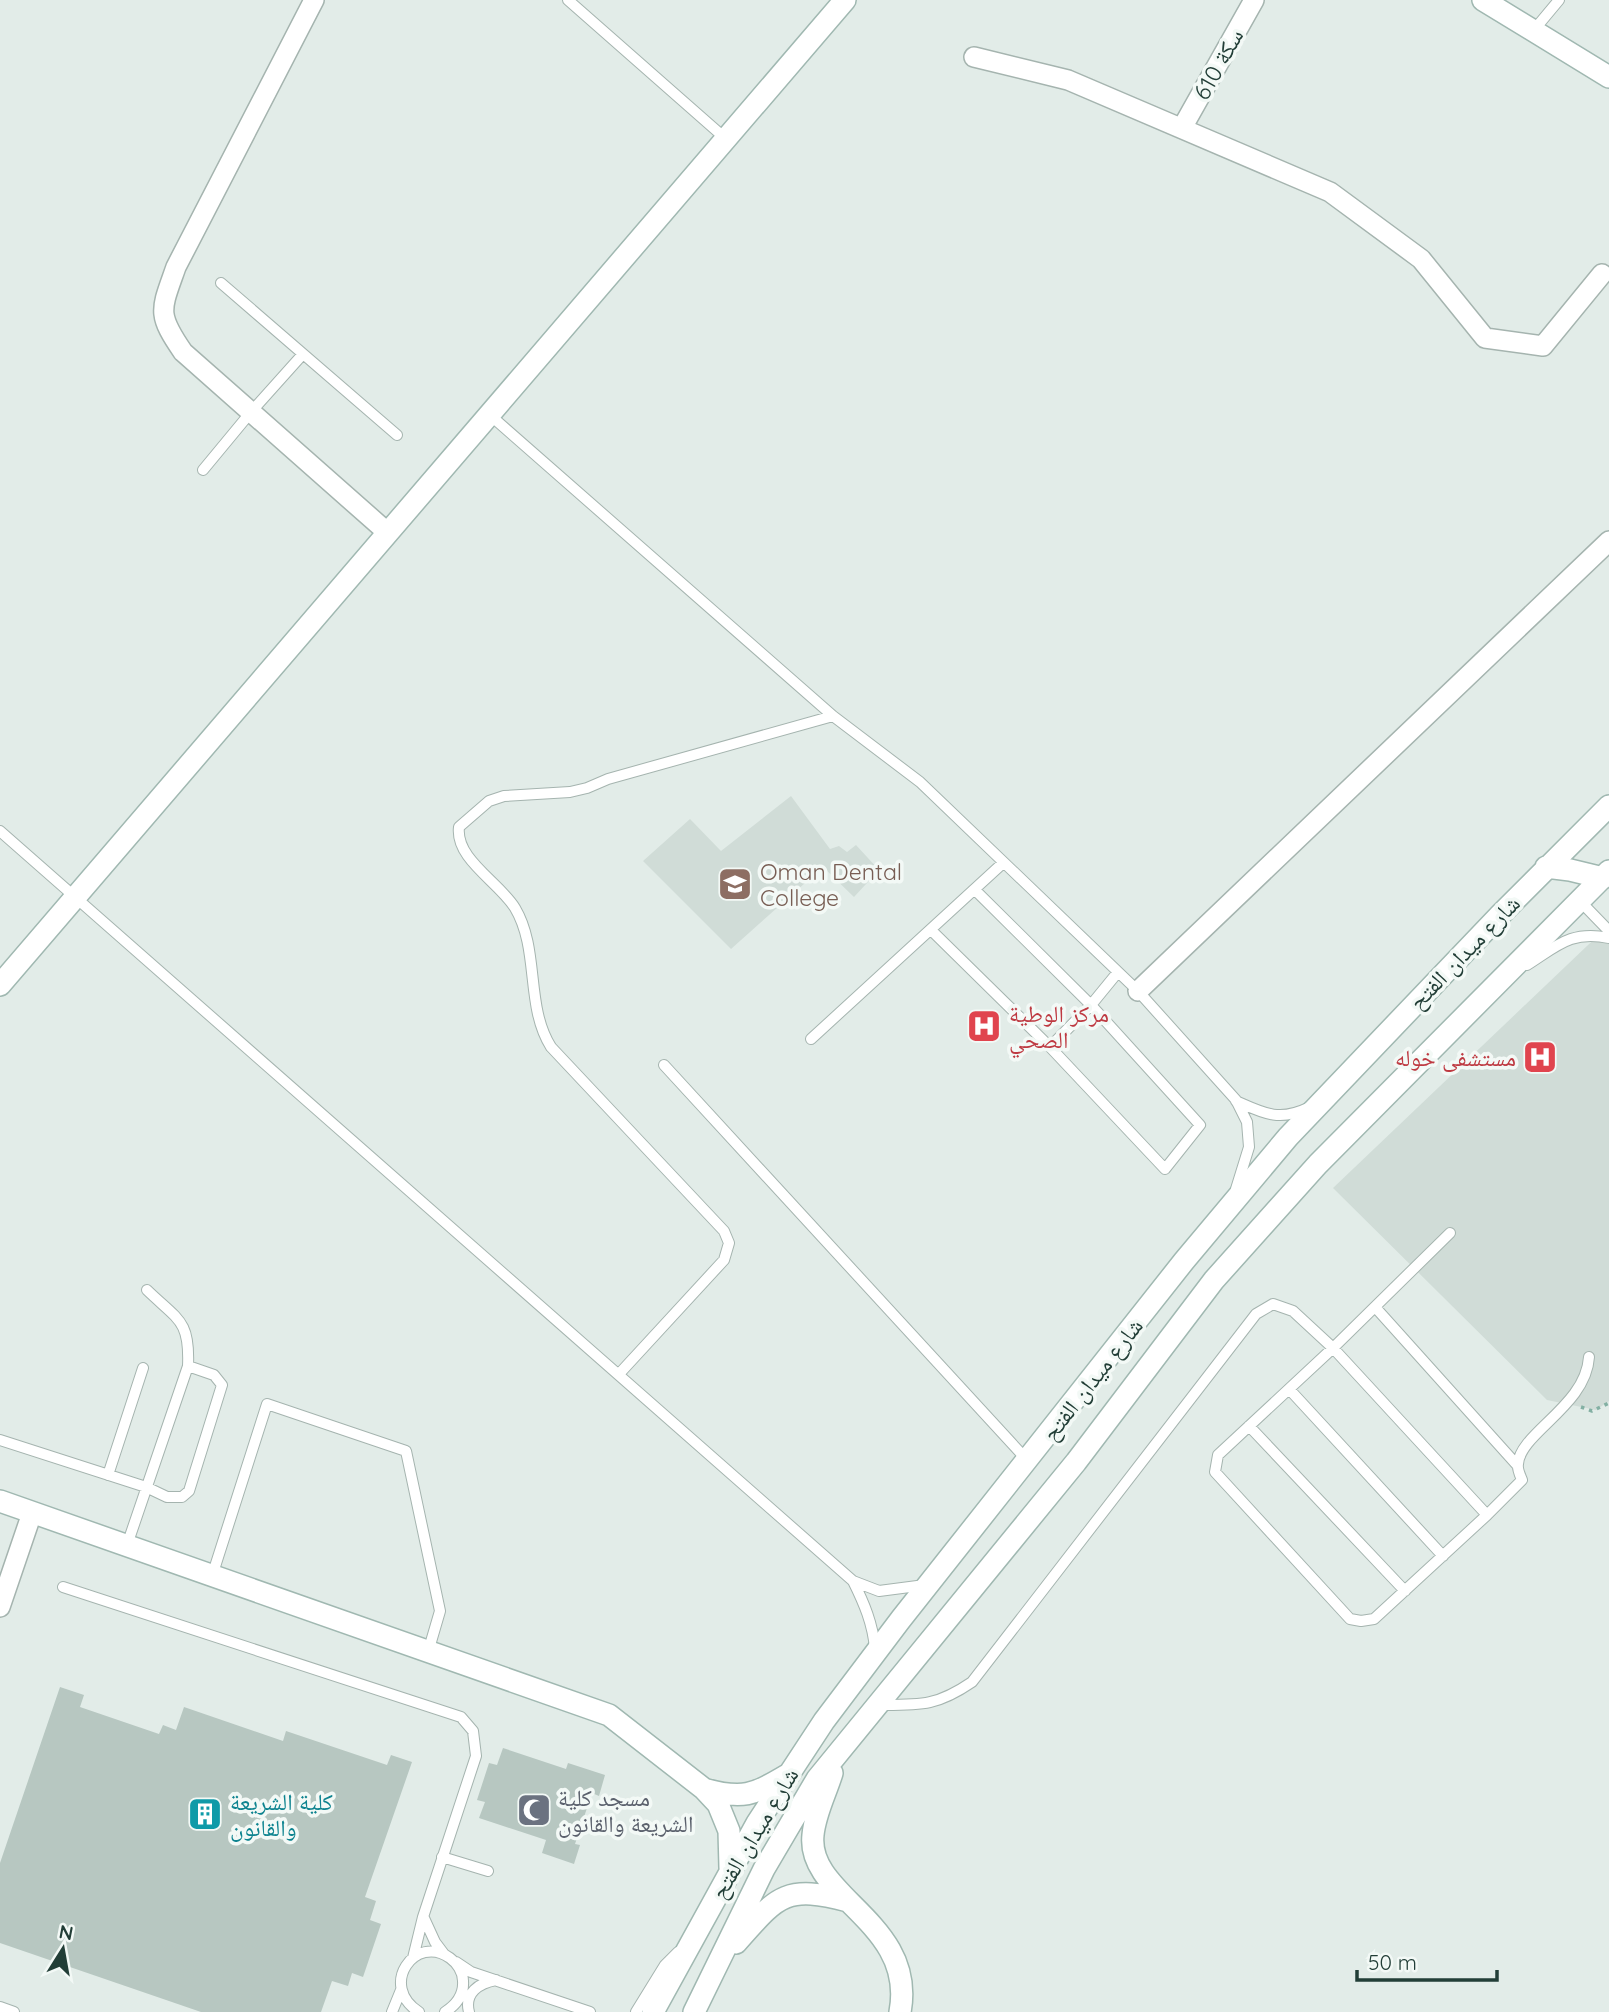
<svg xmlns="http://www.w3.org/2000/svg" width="1609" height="2012" viewBox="0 0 1609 2012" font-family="Quicksand,'Noto Naskh Arabic',sans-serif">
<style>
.built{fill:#d0dcd7}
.building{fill:#b7c7c1}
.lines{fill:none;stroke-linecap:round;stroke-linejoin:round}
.lane-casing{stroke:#a5b4af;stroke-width:12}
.street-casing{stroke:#a5b4af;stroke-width:22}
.secondary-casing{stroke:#a0b8b1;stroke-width:24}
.path{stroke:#83b0a3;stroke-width:3.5;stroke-dasharray:3.5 5;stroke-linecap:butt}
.lane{stroke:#fff;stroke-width:10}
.street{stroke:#fff;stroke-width:19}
.secondary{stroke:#fff;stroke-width:21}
.labels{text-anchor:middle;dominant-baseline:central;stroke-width:7;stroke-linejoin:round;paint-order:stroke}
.street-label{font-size:23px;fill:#223e37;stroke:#f3f9f6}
.education-label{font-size:23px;fill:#785e54;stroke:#f3f9f6;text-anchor:start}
.health-label{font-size:23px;fill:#be3a42;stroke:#f3f9f6;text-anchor:start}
.worship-label{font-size:23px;fill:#5b616d;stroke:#f3f9f6;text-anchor:start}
.culture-label{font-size:23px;fill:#0d838f;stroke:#f3f9f6;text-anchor:start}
</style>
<rect width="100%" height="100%" fill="#e2ece8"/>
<path class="built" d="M791 796 830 849 839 846 847 852 856 845 879 870 854 897 823 867 731 949 643 861 690 819 721 851Z
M1609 925V1401L1596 1410 1547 1400 1333 1188Z"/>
<path class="building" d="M60 1687 84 1695 80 1707 159 1734 163 1725 176 1730 184 1707 283 1741 286 1731 387 1765 391 1755 412 1762 365 1897 376 1901 370 1920 381 1924 363 1977 352 1973 348 1986 332 1981 321 2012H201L0 1943V1863Z
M503 1748 566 1769 568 1763 605 1775 599 1796 592 1793 575 1844 580 1845 574 1864 542 1853 546 1840 479 1818 485 1802 477 1800 489 1763 497 1765Z"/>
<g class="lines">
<g class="lane-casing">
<path id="lane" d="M568 0 726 139
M1534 30 1559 0
M221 283 397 435
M490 415 833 716 920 782 1138 991 1236 1100 1247 1122 1249 1147 1236 1189
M203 470 251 412 303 354
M0 831 853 1581 879 1591 925 1585
M1579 900 1609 931
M931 930 1050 1047 1165 1169 1200 1125 1091 1005 975 890
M1527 965C1557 946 1571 930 1609 938
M811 1039 1003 863
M1050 1047 1091 1005 1118 972
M664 1065 1027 1460
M1236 1101C1263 1113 1279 1122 1308 1108
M1450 1233 1333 1348 1218 1455 1215 1472 1350 1619 1361 1621 1374 1619 1487 1515 1522 1480C1520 1475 1517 1469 1518 1464 1520 1433 1586 1406 1589 1357
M1375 1307 1517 1465
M619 1374 724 1260 729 1243 724 1231 551 1047C525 1006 540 950 515 908 499 882 455 859 459 827L489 801 504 796 570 792 587 788 608 779 833 716
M1289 1389 1443 1556
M1249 1426 1405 1591
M0 1440 146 1487 167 1497H182L189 1491 222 1385 214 1375 188 1366
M108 1475 143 1368
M127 1545 188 1366C190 1320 178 1320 147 1290
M212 1576 267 1404 406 1451 440 1611 428 1652
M853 1581C864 1603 873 1624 875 1649
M63 1587 461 1717 473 1731 476 1756 423 1917 413 1958
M880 1705C921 1705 937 1706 972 1682L1256 1314 1273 1304 1293 1311 1333 1348 1487 1515
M442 1857 488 1871
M424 1918 435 1942 444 1954
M456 1962 471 1972 590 2012
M0 2007 14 2012
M392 2012 401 1990
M419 2012C378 1986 415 1933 450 1958 457 1963 463 1972 463 1981 464 1995 456 2005 445 2012
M469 2012C464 1993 479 1983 496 1980
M636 2012 665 1965 678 1952"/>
</g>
<g class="street-casing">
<path id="street" d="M314 0 176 267C161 310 156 313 183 352L388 533
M974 57 1068 80 1330 192 1421 259 1485 338 1543 346 1602 274
M1182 128 1254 0
M1138 991 1609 541
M0 1607 32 1513"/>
</g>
<g class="secondary-casing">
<path id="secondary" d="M1483 0 1609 77
M1546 867 1570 870 1603 878
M0 985 845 0
M0 1501 609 1715 704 1789 718 1804 729 1831 730 1868
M832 1773C826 1793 815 1813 813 1835 806 1897 917 1922 900 2012
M704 1789C743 1800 753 1795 787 1775
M736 1943C777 1897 784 1884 848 1901
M653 2012 757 1823 824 1721 901 1619 1184 1261 1288 1137 1499 916 1609 806
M694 2012 764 1869 817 1779 1076 1462 1214 1280 1318 1164 1609 871"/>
</g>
<path class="path" d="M1581 1407 1592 1411 1609 1403"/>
<use href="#lane" class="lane"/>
<use href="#street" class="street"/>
<use href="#secondary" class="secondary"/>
</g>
<defs>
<g id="university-square" transform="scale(1.75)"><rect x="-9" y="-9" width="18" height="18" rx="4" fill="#8d6e63" stroke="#f3f9f6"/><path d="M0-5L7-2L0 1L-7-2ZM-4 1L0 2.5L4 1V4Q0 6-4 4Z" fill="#fff"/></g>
<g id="hospital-square" transform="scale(1.75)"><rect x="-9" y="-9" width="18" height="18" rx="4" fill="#e0444e" stroke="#f3f9f6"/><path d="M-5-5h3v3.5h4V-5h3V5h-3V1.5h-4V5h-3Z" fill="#fff"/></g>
<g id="mosque-square" transform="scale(1.75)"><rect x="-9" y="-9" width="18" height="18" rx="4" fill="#6b7280" stroke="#f3f9f6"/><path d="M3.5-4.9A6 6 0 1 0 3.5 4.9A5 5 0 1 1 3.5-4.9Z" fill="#fff"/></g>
<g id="building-square" transform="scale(1.75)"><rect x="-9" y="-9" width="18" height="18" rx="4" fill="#0f9aa8" stroke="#f3f9f6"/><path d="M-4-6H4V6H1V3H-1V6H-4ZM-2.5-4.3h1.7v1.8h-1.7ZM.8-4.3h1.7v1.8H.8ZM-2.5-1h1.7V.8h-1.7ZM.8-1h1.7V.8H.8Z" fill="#fff"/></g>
</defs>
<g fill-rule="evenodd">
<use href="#university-square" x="735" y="884"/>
<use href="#hospital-square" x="984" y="1026"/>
<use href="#hospital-square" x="1540" y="1057"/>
<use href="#mosque-square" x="534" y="1810"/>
<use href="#building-square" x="205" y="1814"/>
</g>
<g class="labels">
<g class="street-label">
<text transform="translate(1218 64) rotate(-61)">سكة 610</text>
<text transform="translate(1464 952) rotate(-46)">شارع ميدان الفتح</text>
<text transform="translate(1092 1379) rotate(-52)">شارع ميدان الفتح</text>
<text transform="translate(754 1833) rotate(-59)">شارع ميدان الفتح</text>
</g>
<g class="education-label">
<text x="760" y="871">Oman Dental<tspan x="760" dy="26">College</tspan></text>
</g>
<g class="health-label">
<text x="1009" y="1013">مركز الوطية<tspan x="1009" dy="26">الصحي</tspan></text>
<text x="1516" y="1057" text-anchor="end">مستشفى خوله</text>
</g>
<g class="worship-label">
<text x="558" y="1797">مسجد كلية<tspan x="558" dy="26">الشريعة والقانون</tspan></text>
</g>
<g class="culture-label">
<text x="230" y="1801">كلية الشريعة<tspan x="230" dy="26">والقانون</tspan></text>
</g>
</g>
<g transform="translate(63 1949) rotate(11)" stroke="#f3f9f6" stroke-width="5" paint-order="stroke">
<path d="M0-5L12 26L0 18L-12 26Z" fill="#223e37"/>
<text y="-10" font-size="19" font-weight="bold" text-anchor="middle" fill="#223e37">N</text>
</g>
<path d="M1357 1970v10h140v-10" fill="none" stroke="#223e37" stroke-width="3.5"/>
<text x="1368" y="1970" font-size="21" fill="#223e37" stroke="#f3f9f6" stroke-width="5" paint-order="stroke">50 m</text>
</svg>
